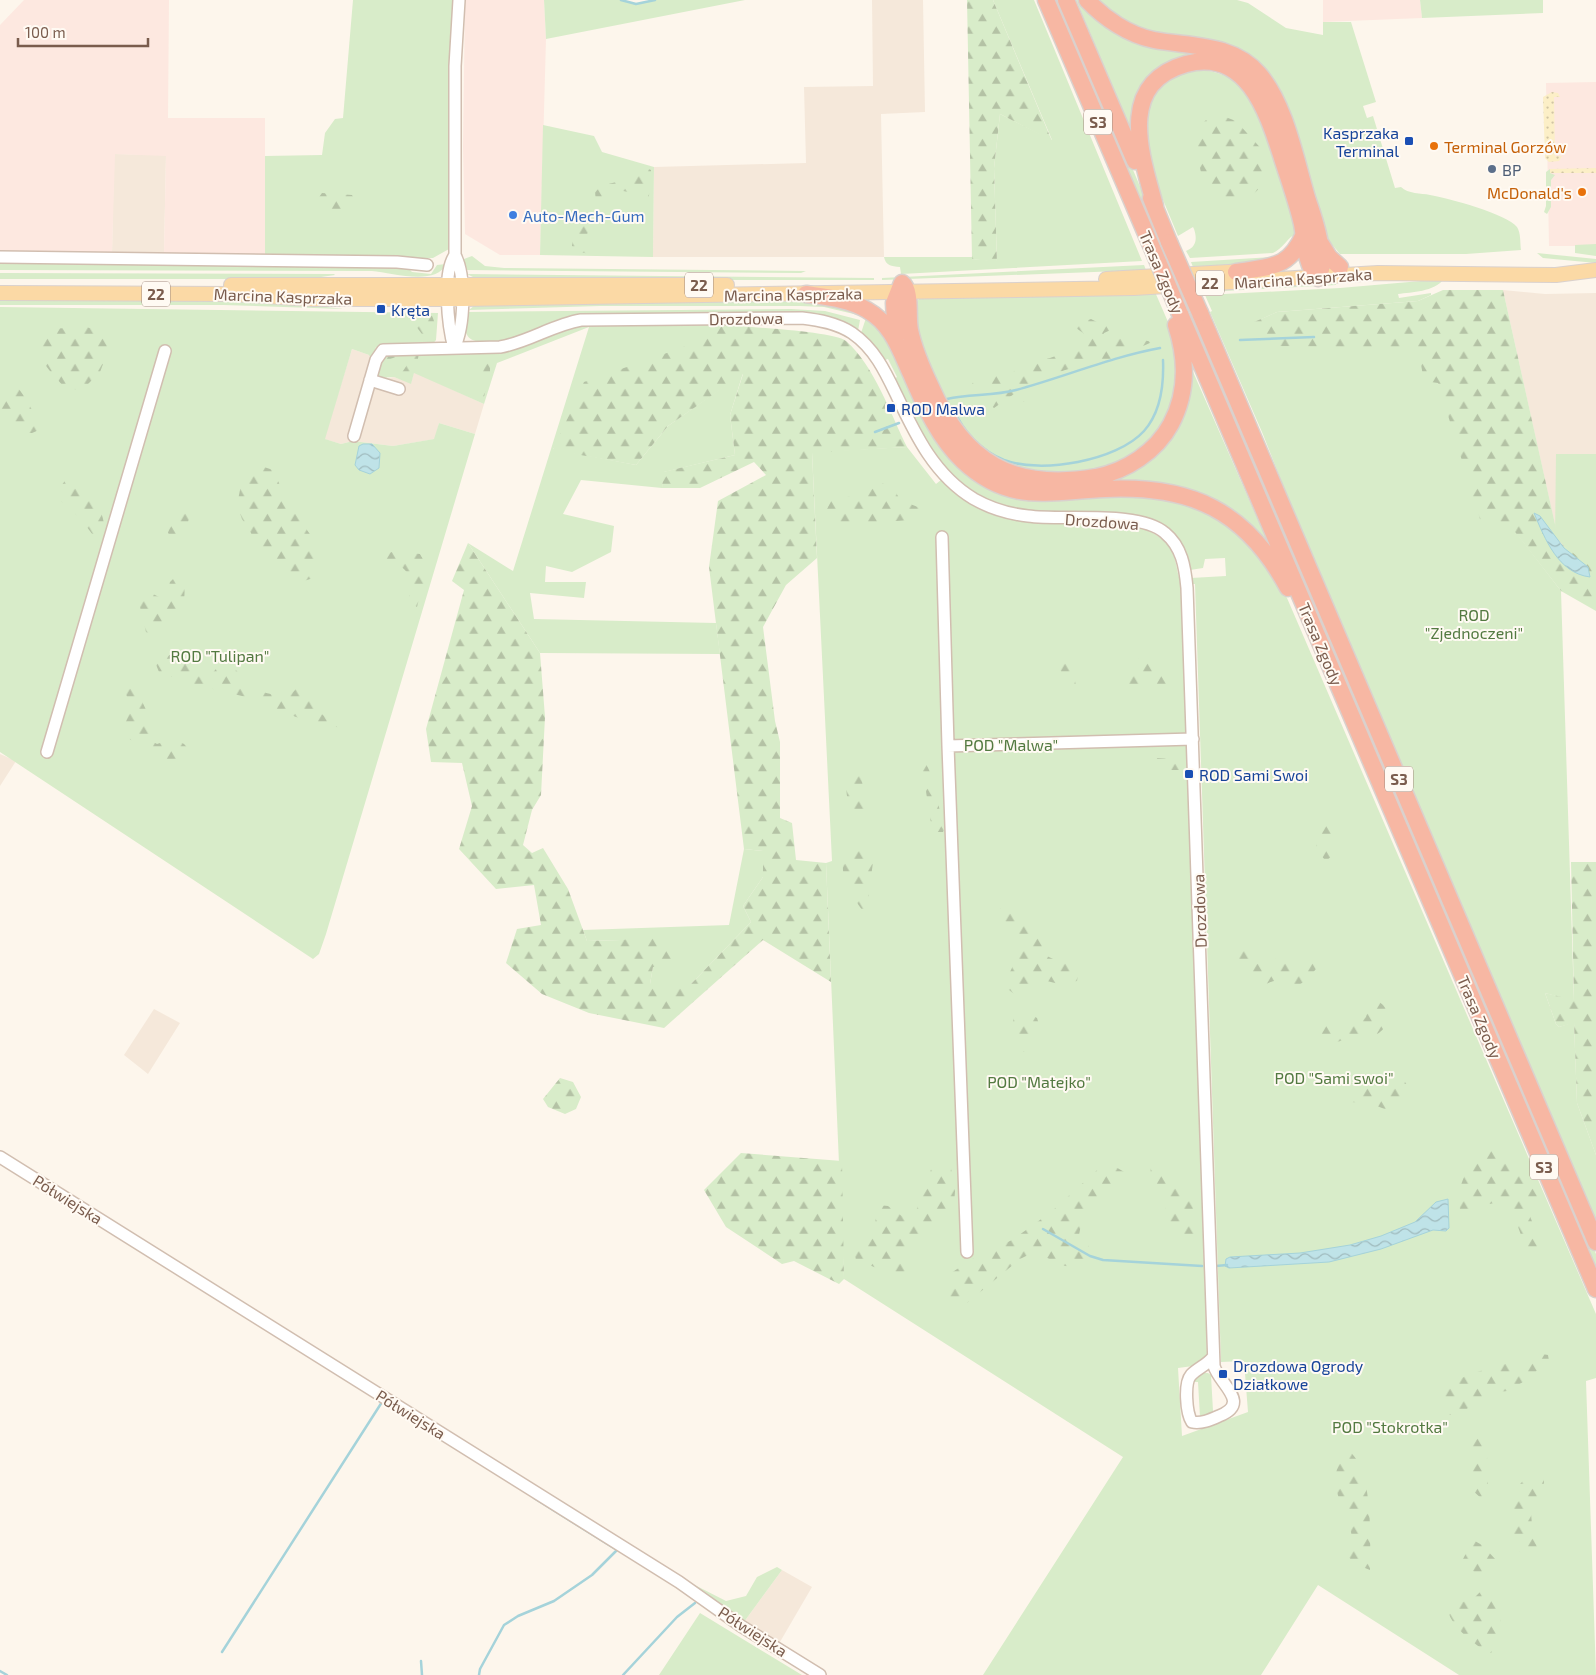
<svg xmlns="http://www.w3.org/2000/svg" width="1596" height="1675" viewBox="0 0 1596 1675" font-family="'Exo 2',sans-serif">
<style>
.residential{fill:#f5e8da}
.commercial{fill:#fde8e0}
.green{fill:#d8ecc9}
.forest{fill:url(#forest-firs)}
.sand{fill:url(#sand-dots)}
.water{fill:url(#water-waves);stroke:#a5d3da}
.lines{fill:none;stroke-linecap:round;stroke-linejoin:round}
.stream{stroke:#a5d3da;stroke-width:2.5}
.minor-casing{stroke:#d1beb0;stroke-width:14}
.major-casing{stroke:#dad1cd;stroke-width:16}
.highway-casing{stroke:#dad1cd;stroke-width:19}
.minor{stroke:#fff;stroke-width:11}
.major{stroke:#fbd9a5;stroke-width:14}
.highway{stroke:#f7b7a3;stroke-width:16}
.highway-bridge-casing{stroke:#dad1cd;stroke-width:19;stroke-linecap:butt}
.highway-bridge{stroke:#f7b7a3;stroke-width:16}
.transit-dot{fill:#1a4fb4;stroke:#fffaf3;stroke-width:2}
.food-dot{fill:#e8710a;stroke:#fffaf3;stroke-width:2}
.service-dot{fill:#5c6f8a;stroke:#fffaf3;stroke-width:2}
.shop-dot{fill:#3f7fe0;stroke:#fffaf3;stroke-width:2}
.labels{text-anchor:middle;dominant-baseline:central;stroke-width:4;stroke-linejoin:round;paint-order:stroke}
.shield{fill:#fffaf3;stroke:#a28b7f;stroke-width:1}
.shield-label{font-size:15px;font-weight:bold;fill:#7a5c4d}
.transit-label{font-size:16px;fill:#164399;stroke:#fffaf3;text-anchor:start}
.food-label{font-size:16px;fill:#c56008;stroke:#fffaf3;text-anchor:start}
.service-label{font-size:16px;fill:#4e5e75;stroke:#fffaf3;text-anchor:start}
.shop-label{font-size:16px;fill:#366cbe;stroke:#fffaf3;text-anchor:start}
.street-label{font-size:16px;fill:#7a5c4d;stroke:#fffaf3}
.park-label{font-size:16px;fill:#537a41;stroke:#fffaf3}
</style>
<defs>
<pattern id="forest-firs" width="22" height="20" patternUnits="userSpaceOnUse" patternTransform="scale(1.25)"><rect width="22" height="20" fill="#d8ecc9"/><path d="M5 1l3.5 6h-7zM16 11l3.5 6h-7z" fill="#b4c2a5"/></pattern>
<pattern id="sand-dots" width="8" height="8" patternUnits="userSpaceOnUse" patternTransform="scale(1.25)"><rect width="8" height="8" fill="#fcefc7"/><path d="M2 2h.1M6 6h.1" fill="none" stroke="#d1c5a4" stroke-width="1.8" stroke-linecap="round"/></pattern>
<pattern id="water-waves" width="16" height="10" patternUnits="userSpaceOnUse" patternTransform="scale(1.25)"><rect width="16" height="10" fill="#bfe3e8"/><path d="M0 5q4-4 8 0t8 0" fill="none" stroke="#a0bbbe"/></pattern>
</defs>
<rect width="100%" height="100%" fill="#fdf6ec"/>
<path class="residential" d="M872 0H923L925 112 881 114 884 257H653L654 167 806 163 804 87 873 86Z
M114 154 166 155 164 253H112Z
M1503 290 1545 294 1596 293V570L1559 543Z
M376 347H423L385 379 394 377 411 383 414 372 484 404 475 434 439 423 435 439 393 446 353 441 341 444 324 439 352 349 369 355Z
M0 754 16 761 0 786Z
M154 1009 180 1023 148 1074 124 1055Z
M782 1570 812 1587 777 1647 741 1626Z"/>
<path class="commercial" d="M24 0H169L168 118H265V258L164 253 166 156 115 154 112 253 0 252V25Z
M465 0H544L546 39 540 255H500L465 234 463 147Z
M1323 0H1420L1422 18 1323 22Z
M1596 82V246H1549L1546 83Z"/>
<path class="green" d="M353 0H456L449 249 433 258H265V156L322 155 325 133 335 119 343 118Z
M544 0H621L636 4 655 0H745L546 39Z
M993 0H1034L1142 261 901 274 900 267C891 266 886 266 884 257H972V259L997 261 994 168 1000 114 1052 140Z
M1052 0H1061L1161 236 1156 238Z
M1076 0H1080L1107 26 1191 49 1239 69 1167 67 1131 130Z
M1094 0H1237L1248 3 1286 28 1323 35V22H1351L1376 102 1363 106 1367 118 1373 116 1395 188 1401 187C1408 194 1421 193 1430 195 1448 198 1507 214 1517 227 1521 233 1520 243 1521 250L1466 254H1340L1329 241 1248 59C1196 44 1137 36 1094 0Z
M1420 0H1543V13L1422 18Z
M1196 68C1225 74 1236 77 1255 101L1298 233C1288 236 1283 249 1273 253L1190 258 1186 251C1197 247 1197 238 1194 229L1193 227 1178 236 1151 171 1145 111 1158 85Z
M543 125 594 136 602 152 654 167 653 257 540 255Z
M1550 169V173L1555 175 1551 180V207L1547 214 1544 212 1546 206V172Z
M1297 240 1272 262 1193 267 1191 262 1273 257Z
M1596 244V256L1575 253V245Z
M1537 253 1596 259V263L1543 258Z
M472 256 485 266 504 268 806 271 801 273 464 270V259Z
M0 260 407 267 412 272 431 274 437 265 446 264C437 286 392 273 372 271L0 270Z
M1144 265 1146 270 882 280V278Z
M0 273 334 274 335 275 307 279H0Z
M467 274 874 278V280H479Z
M1444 279C1434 292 1412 292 1398 294L1399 298 1431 293V295L1418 301 1277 312 1255 322 1416 334 1438 383 1508 522 1561 591 1574 1001 1545 993 1556 1024 1559 1027 1574 1022 1577 1103 1596 1155V1220L1294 513 1262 432 1210 312 1212 311 1205 295 1340 288Z
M1337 280 1336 285 1204 292 1202 286Z
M1155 292 1175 338 1178 386 1163 426 1147 445 1106 469 1048 475 1002 467 958 428 921 347 915 322 916 302 921 297Z
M0 299C114 299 230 295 344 309L223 305H0Z
M567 301 823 302 860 312 858 315 824 307 800 306H600L469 310 475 305Z
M0 307 438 313 436 340 431 346 376 347 372 360 369 355 352 349 325 439 341 444 353 441 393 446 434 439 439 423 475 434 326 934 319 954 313 959 0 752Z
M791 309 825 311 860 320 858 331 828 316 805 313 582 316C573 317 564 318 556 321 532 330 514 342 487 342 463 342 464 332 467 312Z
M867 315 877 322 948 452 1098 494 1185 500 1239 532 1273 572 1287 598 1596 1314V1378L1586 1381 1596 1675H1459L1318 1585 1261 1675H983L1123 1457 844 1279 826 863 832 861 812 452 907 447 936 484 941 480C955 492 971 506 988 512 1006 518 1026 522 1044 523 1079 525 1140 515 1166 543 1179 558 1175 572 1182 584L1207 1355 1193 1366 1178 1368 1182 1436 1248 1412 1244 1361 1221 1362 1195 584H1191V578L1226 576 1225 558 1205 559 1203 568 1190 570C1184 538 1170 522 1138 515 1063 512 993 526 940 462 935 455 928 448 924 441 913 421 904 399 894 379L897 377 888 359 885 360 861 333Z
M898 317H902C910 368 943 441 988 469 1011 483 1043 486 1069 484 1146 476 1184 444 1190 365L1273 554C1248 523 1219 497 1179 488 1079 464 1000 535 934 413 918 383 903 350 898 317Z
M1190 319 1195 320 1256 457 1596 1254V1276Z
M725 325 553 449 636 465 668 426 743 373 730 415 735 455 664 472 662 488 581 480 563 514 614 526 611 552 572 572 546 566 545 582H586L584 598 530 593 534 619 716 623 720 654 540 653 468 543 513 571 589 327 497 363 484 404 414 373 411 384 394 377 378 378 376 374 381 356 503 352C528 346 550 333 575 326Z
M1556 454H1596V577L1555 537Z
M744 849 763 851V877L743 906 751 922 691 984H650L653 967 621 940 587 941 583 930 729 925Z
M1200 1373H1208L1211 1375 1213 1411 1212 1414 1200 1417 1198 1382H1192Z
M777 1567 782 1570 741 1626 681 1578 726 1601 746 1596 757 1577Z
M700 1613 802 1675H659Z"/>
<path class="forest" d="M967 0H993L1052 141 1000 114 994 168 997 262 972 259Z
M1220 115 1236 121 1266 154C1264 188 1262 196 1227 202 1221 197 1213 193 1208 188 1199 178 1194 139 1200 127 1204 119 1212 117 1220 115Z
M644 167 651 170 648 208C642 206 641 202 637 197 623 186 607 190 601 206L596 202 595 192C609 178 632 185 644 167Z
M322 193 352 195 356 203C351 215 343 216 330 218L321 212 317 200Z
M585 213 589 215 591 225 584 242 596 249 589 254 576 251 572 246 573 237Z
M1443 290H1503L1559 542 1596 571V611L1561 591 1508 523 1480 519 1438 383 1424 381 1418 348 1264 346 1254 322 1277 312 1418 301Z
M424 314 432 316C437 326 435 335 428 342L412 321 413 317Z
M1091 319 1105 326 1114 322 1117 327 1104 333 1103 339 1126 336 1152 342C1140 347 1128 354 1116 358 1081 368 1044 366 1024 402L1014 394 994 408 986 401 991 385 972 384 978 374 1009 375 1024 364 1050 358 1083 346V333L1072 325Z
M725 325C746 327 834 331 846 341 874 365 891 415 907 447L812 453 817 558 786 585 763 627 775 721 780 742V818L792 823 796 860 826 863 831 982 763 940 664 1028 589 1013 542 994 506 963 517 929 541 925 534 885 496 889 459 849 472 806 462 763 431 762 426 729 464 590 452 581 468 543 540 653 545 717 541 795 532 810 523 845 532 853 543 848 568 889 587 941 621 940 674 934 675 960 653 967 650 984H691L751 922 743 906 763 877V851L744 849 709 567 718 501 766 475 754 462 700 488H662L663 472 735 455 730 415 743 374 668 426 636 465 553 450 584 382 681 348Z
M86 327 101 331 111 343 100 372 82 390 65 388C55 376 36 360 40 343 40 338 46 333 48 329Z
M419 353 417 364 424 372 422 374 414 370 407 381 401 374 407 365 406 358 401 355 385 361 387 354Z
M486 360 490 361V372L484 397 480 400 478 390Z
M0 387 18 388C25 396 39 420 39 430L32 433H24L0 410Z
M261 466 273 470 289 505 317 544 319 559 313 578 301 582 285 569 275 565 258 554 251 533 242 519 237 505 241 485 247 473Z
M68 477 77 481C80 492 88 493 95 502 103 512 105 525 105 537L96 539 80 518 62 502 57 491Z
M877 483 892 485 900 500 928 511 923 519 883 522 871 526 856 521 831 525 827 509 831 500 868 493Z
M179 511 191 512 184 536 174 540 168 533 170 521Z
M395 551 420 554C432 571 421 590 417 607 396 595 429 573 386 560L385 554Z
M175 577 183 579C189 606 177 621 156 636L146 632 138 599 143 589 165 600 170 582Z
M184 648 193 649 194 672 203 679 210 676 221 663C245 669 237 680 250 688 256 691 281 697 288 697L299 686 305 688C316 708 319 717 341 724V728L304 720 242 696 192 684 159 672 155 662Z
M1142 653 1151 659 1170 681 1168 686 1149 685 1138 693 1125 694 1138 660Z
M1059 654H1066C1066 669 1075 674 1076 686H1071C1063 676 1056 668 1059 654Z
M129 674 148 714 150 740 157 744C170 740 189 737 189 757 166 781 157 755 140 745 130 738 129 741 122 731L131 709 122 682Z
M1145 757 1183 760 1185 765 1180 770C1168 770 1150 770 1145 757Z
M921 760C935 767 937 810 945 827L943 832H936L931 823Z
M859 770C864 786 865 800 869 815L860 818C846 804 845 793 847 774Z
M1328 819 1332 833 1333 855 1326 861C1312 847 1315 837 1319 820Z
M859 841 870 852 873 862 866 915C854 899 834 872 847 851 849 848 855 844 859 841Z
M1571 862H1596V1155L1577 1103 1574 1023 1559 1027 1556 1024 1545 993 1574 1000Z
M1001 907C1024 913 1039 935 1047 956L1055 960H1075L1079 970 1077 981 1059 984 1043 980 1026 991 1014 994 1003 985C1020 954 1026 945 1000 915Z
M1241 951H1249L1253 965 1279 958 1292 967 1316 956 1320 964C1313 972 1304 987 1291 986 1275 984 1281 975 1261 987L1244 975 1236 960Z
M1377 1001C1388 1006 1388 1014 1387 1025 1374 1040 1371 1036 1353 1037 1348 1037 1342 1041 1337 1042L1322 1037 1317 1025 1358 1024 1366 1017 1367 1003Z
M1027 1012 1037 1018 1041 1031 1024 1052C1007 1044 1011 1029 1015 1013Z
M1377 1075 1399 1077 1406 1083 1408 1100 1392 1112 1377 1106 1352 1102 1343 1088 1357 1081Z
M560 1078 573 1082 581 1097 576 1109 565 1114 548 1107 543 1099Z
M1487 1140 1512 1159 1539 1195 1527 1208 1537 1235 1539 1259H1531C1521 1240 1518 1219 1505 1202 1488 1202 1475 1210 1460 1210 1456 1173 1473 1170 1487 1140Z
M741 1153 842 1161 844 1279 839 1284 794 1261 782 1264 726 1227 704 1190Z
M933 1164 951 1168 955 1191 954 1205 946 1218 912 1245 904 1274 882 1270 856 1260 853 1248 875 1224 878 1205 888 1206 902 1216 915 1214Z
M1114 1166 1126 1173C1124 1191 1097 1203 1083 1214L1079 1235 1091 1249 1081 1267 1065 1266 1034 1252 1020 1259 967 1303 951 1304 946 1291 951 1273 974 1258 1012 1240 1051 1212 1097 1170Z
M1151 1166C1183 1166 1193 1206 1200 1230L1196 1238C1171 1248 1164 1210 1165 1194L1150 1179Z
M1542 1354 1548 1355 1549 1361 1523 1382 1507 1391 1491 1393 1456 1416 1447 1414 1440 1400C1441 1396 1441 1392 1443 1389 1458 1373 1520 1361 1542 1354Z
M1480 1437 1487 1455 1488 1493 1482 1499 1472 1490 1471 1443Z
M1349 1451C1374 1471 1370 1539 1370 1570L1355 1564 1345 1553V1547L1352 1543C1353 1510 1316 1484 1349 1451Z
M1528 1476 1544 1478C1544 1493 1542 1502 1531 1513L1533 1537 1539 1551 1531 1557 1522 1554 1511 1542V1515L1517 1487Z
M1473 1540 1482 1545 1497 1561 1493 1572H1474L1463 1559Z
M1485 1587 1496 1593C1502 1611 1504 1638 1491 1653 1476 1647 1452 1627 1448 1611L1456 1603 1472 1600Z"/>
<path class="sand" d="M1552 92 1558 93 1560 97H1554L1555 156H1562L1559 161 1549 162 1545 158 1543 97Z
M1596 168V173H1550V169Z"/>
<path class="water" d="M363 444H372L380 453 379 468 370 474 359 470 355 465 359 446Z
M1534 513 1540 516 1564 548 1588 567 1590 577C1558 573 1545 539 1534 513Z
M1448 1199 1449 1228 1446 1231 1433 1230 1381 1249 1329 1262 1229 1268 1225 1266 1226 1259 1230 1257 1300 1253 1350 1245 1381 1236 1415 1222 1436 1202Z"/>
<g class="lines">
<path class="stream" d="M621 0 636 4 655 0
M1240 340 1314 337
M947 399C970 394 993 396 1016 390 1064 377 1111 357 1160 348
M954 410C963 432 982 451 1004 460 1041 474 1117 461 1144 431 1161 412 1164 385 1163 360
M875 432 899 423
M1043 1229 1090 1256 1103 1260 1202 1266
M1216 1266 1227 1265
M222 1652 382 1402 384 1404
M421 1661 422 1675
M0 1671 7 1675
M479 1675 480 1669 504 1625 518 1616 554 1601 592 1575 617 1550 534 1498
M623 1675 677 1617 695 1603"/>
<g class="minor-casing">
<path id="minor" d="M0 257 397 262 427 265
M454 348C465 326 466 276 455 255V66L459 0
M454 348C448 327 442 273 455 255
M370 380 399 389
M354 436 376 360 383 350 500 347C529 342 552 325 581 320L802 318C819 320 837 323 852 333 874 348 885 371 896 394 915 434 934 475 974 499 990 508 1009 514 1028 516 1063 521 1139 510 1165 533 1182 547 1185 567 1187 588L1214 1366C1219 1384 1252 1403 1219 1416 1210 1420 1201 1424 1192 1422 1186 1413 1184 1383 1191 1375 1198 1368 1207 1365 1213 1357
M942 537 948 746 1193 739
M948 746 967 1252
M47 752 165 351
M0 1157 679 1582 741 1626 820 1675"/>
</g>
<g class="major-casing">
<path id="major" d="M1106 279 1246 271
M231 285H727
M0 293 234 294 312 299H462L1134 288 1378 273 1556 275 1596 270"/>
</g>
<g class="highway-casing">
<path id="highway" d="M1046 0 1159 264
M1066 0 1135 161
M1087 0C1105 19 1129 35 1154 40 1192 47 1232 43 1259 74 1286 105 1296 162 1308 201 1314 218 1329 262 1318 278 1305 265 1305 240 1302 224 1297 202 1289 180 1282 158 1268 115 1248 47 1186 64 1115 84 1142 157 1155 206
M1151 198 1169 242
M1321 244 1329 257 1340 267
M1236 272C1271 266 1289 269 1304 234
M806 294C826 297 849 299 867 310 892 324 900 350 911 374 925 406 938 437 963 461 1010 505 1048 491 1105 489 1191 485 1246 510 1288 588
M1200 313 1596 1242
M1180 314 1596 1289
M896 338 894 303 902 283C912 291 907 317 910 330 914 350 922 368 931 387 964 463 1013 491 1096 477 1126 471 1156 452 1171 424 1188 392 1187 359 1176 325"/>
</g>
<use href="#minor" class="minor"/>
<use href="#major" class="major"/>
<use href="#highway" class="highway"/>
<g class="highway-bridge-casing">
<path id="highway-bridge" d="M1169 242 1200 313
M1159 264 1180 314"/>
</g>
<use href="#highway-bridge" class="highway-bridge"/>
</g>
<g class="transit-dot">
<rect x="1404" y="136" width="10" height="10" rx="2.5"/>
<rect x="376" y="304" width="10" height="10" rx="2.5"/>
<rect x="886" y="403" width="10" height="10" rx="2.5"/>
<rect x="1184" y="769" width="10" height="10" rx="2.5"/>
<rect x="1218" y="1369" width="10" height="10" rx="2.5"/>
</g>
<g class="food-dot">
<circle cx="1434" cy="146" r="5"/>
<circle cx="1582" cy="192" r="5"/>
</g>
<circle class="service-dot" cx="1492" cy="169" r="5"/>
<circle class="shop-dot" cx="513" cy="215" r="5"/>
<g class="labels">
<g class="shield">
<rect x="1084" y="109.5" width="28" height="25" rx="4"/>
<rect x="1196" y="270.5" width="28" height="25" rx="4"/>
<rect x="685" y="272.5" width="28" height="25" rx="4"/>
<rect x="142" y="281.5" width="28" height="25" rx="4"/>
<rect x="1385" y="766.5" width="28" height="25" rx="4"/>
<rect x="1530" y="1154.5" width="28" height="25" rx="4"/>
</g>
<g class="shield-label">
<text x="1098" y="122">S3</text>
<text x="1210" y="283">22</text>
<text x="699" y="285">22</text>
<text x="156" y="294">22</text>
<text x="1399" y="779">S3</text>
<text x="1544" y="1167">S3</text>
</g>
<g class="transit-label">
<text x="1399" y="132" text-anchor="end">Kasprzaka<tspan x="1399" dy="18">Terminal</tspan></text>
<text x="391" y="309">Kręta</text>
<text x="901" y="408">ROD Malwa</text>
<text x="1199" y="774">ROD Sami Swoi</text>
<text x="1233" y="1365">Drozdowa Ogrody<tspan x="1233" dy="18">Działkowe</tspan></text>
</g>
<g class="food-label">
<text x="1444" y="146">Terminal Gorzów</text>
<text x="1572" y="192" text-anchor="end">McDonald's</text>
</g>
<g class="service-label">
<text x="1502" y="169">BP</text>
</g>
<g class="shop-label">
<text x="523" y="215">Auto-Mech-Gum</text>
</g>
<g class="street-label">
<text transform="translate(1162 272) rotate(67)">Trasa Zgody</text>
<text transform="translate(1303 278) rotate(-4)">Marcina Kasprzaka</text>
<text transform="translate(793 294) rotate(-1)">Marcina Kasprzaka</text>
<text transform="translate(283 296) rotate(2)">Marcina Kasprzaka</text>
<text transform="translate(746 318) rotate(-1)">Drozdowa</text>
<text transform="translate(1102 521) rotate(4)">Drozdowa</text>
<text transform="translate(1321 644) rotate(67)">Trasa Zgody</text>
<text transform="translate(1199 911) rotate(-92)">Drozdowa</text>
<text transform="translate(1480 1017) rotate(67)">Trasa Zgody</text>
<text transform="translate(68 1199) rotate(32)">Półwiejska</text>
<text transform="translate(411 1414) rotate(32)">Półwiejska</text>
<text transform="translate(753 1631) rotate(33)">Półwiejska</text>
</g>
<g class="park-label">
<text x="1474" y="614">ROD<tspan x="1474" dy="18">"Zjednoczeni"</tspan></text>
<text x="220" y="655">ROD "Tulipan"</text>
<text x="1011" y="744">POD "Malwa"</text>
<text x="1334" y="1077">POD "Sami swoi"</text>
<text x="1039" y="1081">POD "Matejko"</text>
<text x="1390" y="1426">POD "Stokrotka"</text>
</g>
</g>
<path d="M18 38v8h130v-8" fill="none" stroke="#7a5c4d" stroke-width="2.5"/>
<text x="25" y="38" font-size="15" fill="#7a5c4d" stroke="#fffaf3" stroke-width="4" paint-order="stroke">100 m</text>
</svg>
